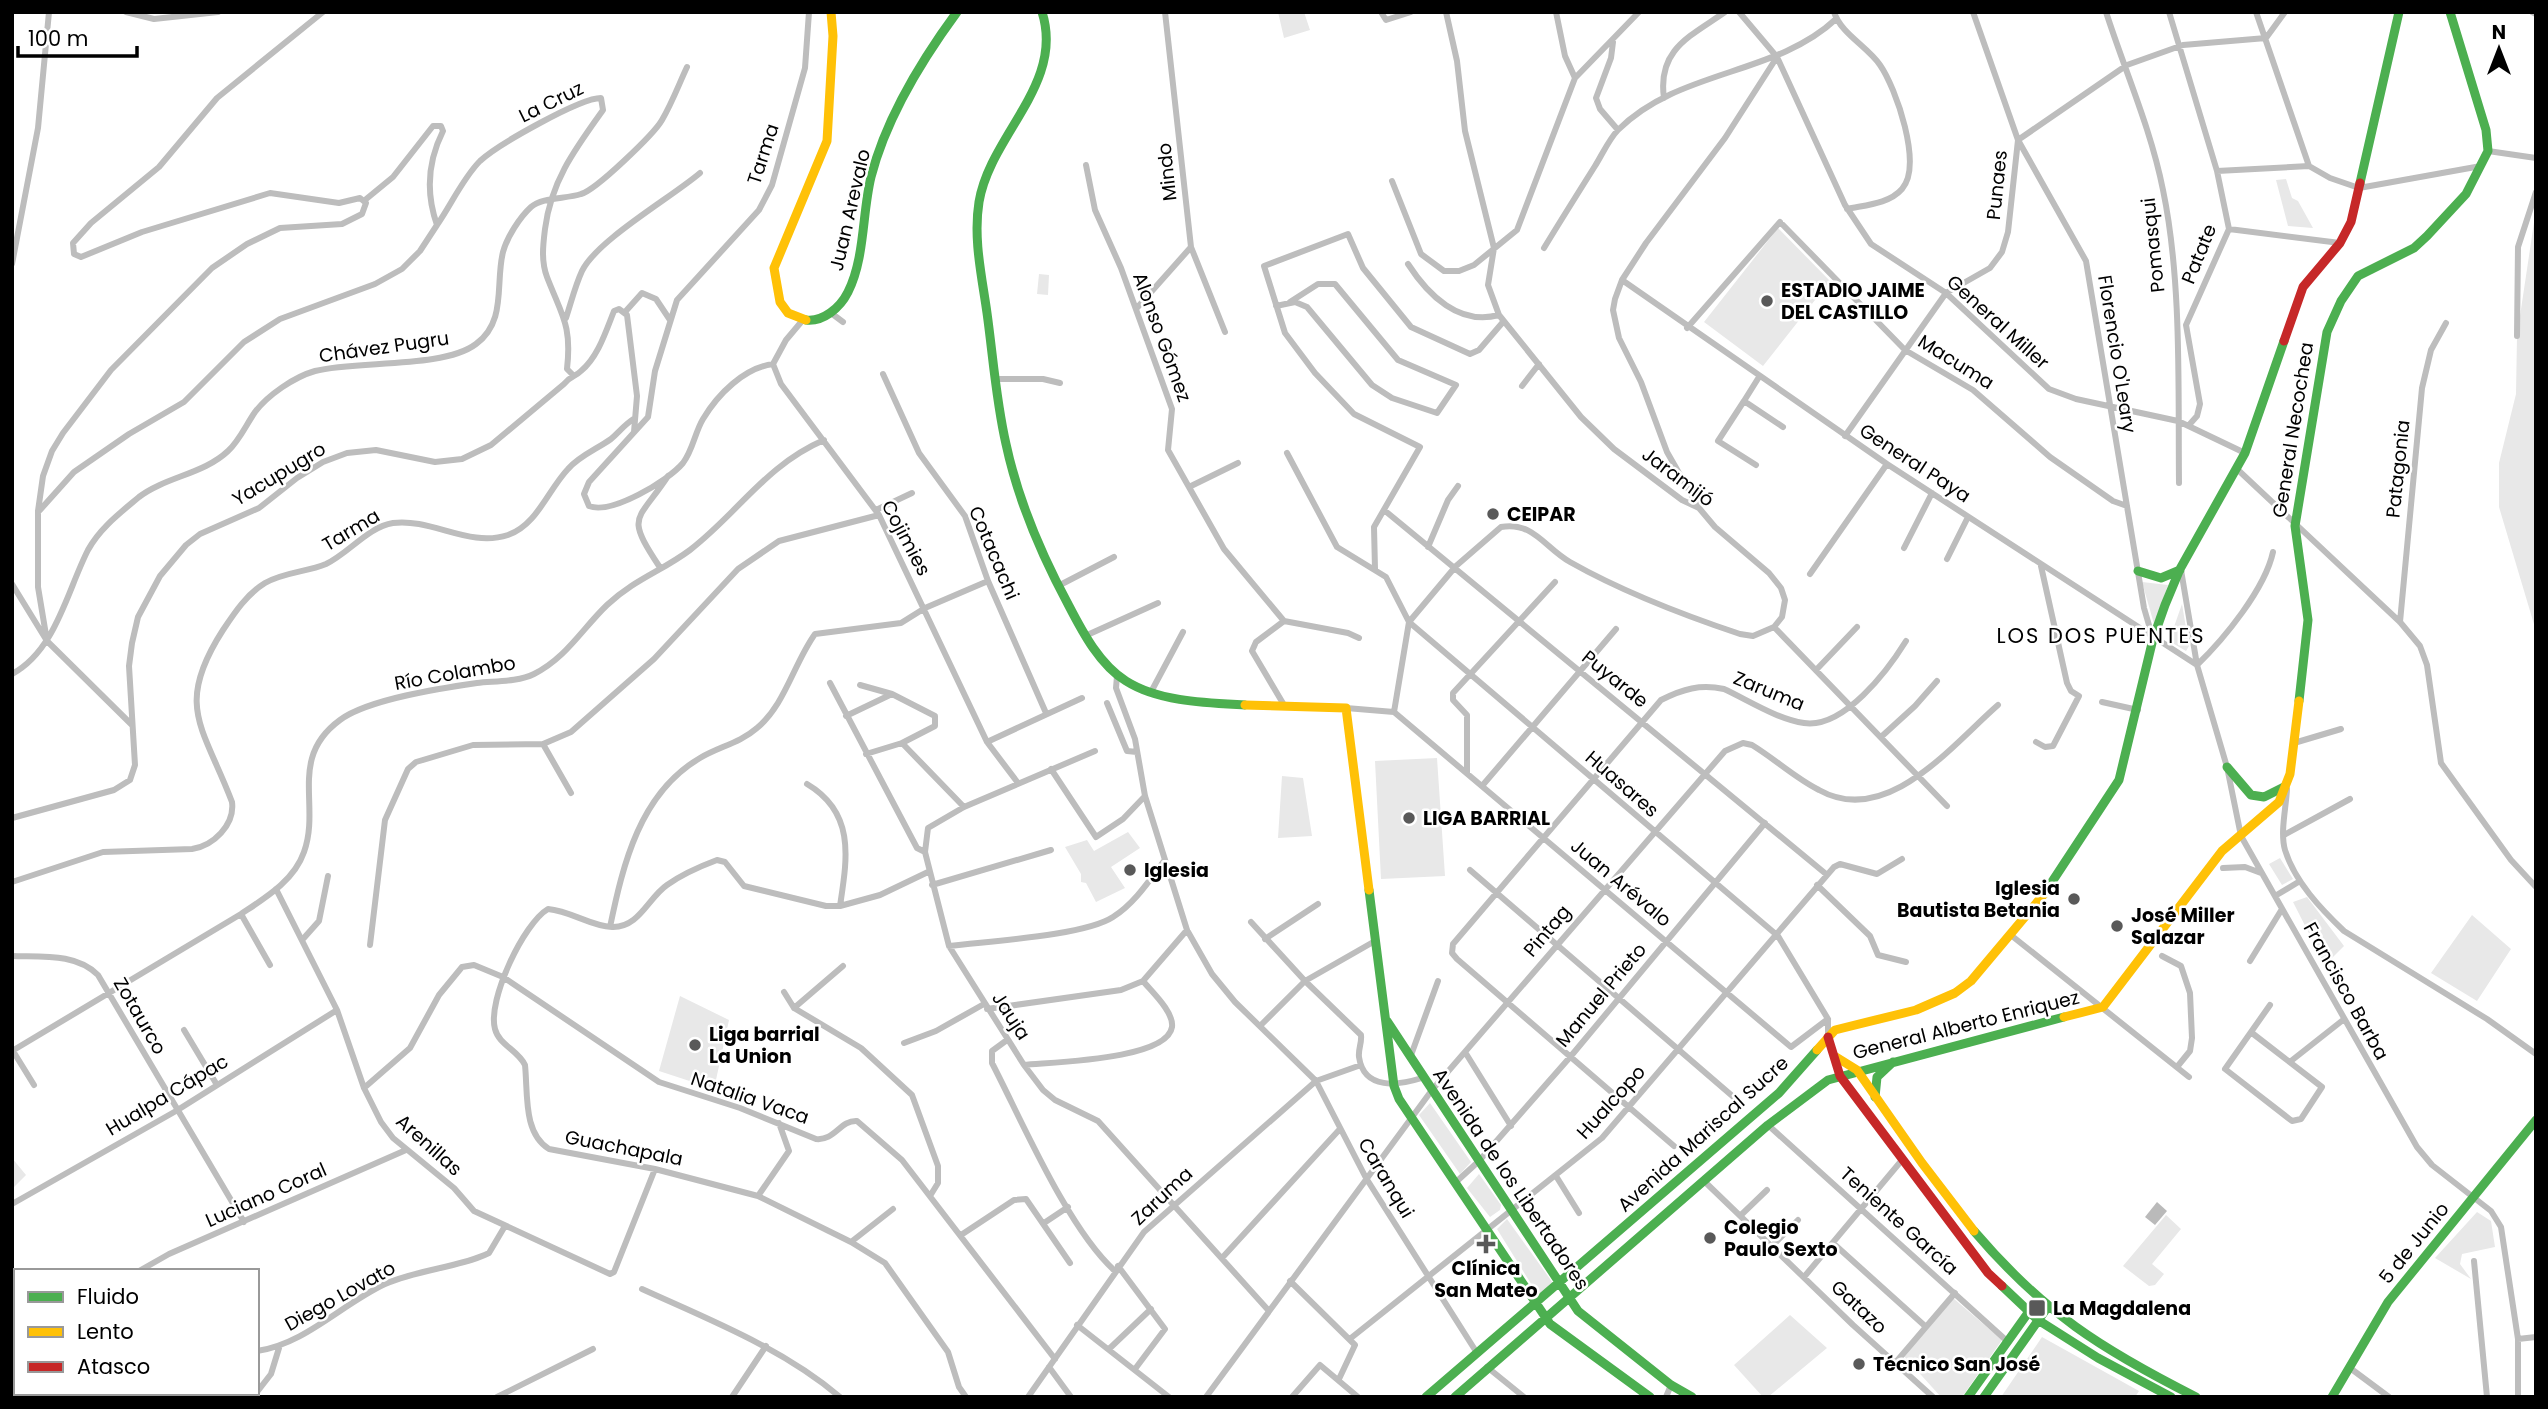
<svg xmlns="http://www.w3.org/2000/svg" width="2548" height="1409" viewBox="0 0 2548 1409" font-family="Poppins,sans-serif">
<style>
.green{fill:#e8e8e8}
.water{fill:#bababa}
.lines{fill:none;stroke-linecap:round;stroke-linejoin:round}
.street{stroke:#bdbdbd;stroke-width:6}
.fast{stroke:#4caf50;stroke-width:9}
.slow{stroke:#ffc107;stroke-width:9}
.jam{stroke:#c62828;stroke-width:9}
.poi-dot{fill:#595959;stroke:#fff;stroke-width:2.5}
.labels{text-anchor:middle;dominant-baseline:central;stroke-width:5;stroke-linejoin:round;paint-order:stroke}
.street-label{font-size:19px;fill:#000;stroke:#fff}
.poi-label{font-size:19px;font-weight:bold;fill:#000;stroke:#fff;text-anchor:start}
.neighbourhood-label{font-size:21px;letter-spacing:2px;fill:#000;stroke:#fff}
</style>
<rect width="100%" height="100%" fill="#fff"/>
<path class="green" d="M1278 12H1304L1310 30 1284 38Z
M2286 179 2292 198 2298 201 2313 228 2288 226 2276 180Z
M2536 209V631L2499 507V463L2516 394 2517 336Z
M1778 228 1830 281 1763 366 1704 322Z
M1039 274 1049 275 1048 295 1037 294Z
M2142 582 2168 585 2154 624Z
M2182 604 2189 646 2186 651 2169 641Z
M1437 758 1445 876 1381 879 1375 761Z
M1282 776 1303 778 1312 836 1278 838Z
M1128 832 1140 848 1111 867 1125 888 1096 902 1086 883 1081 882V874L1065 847 1087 840 1094 851Z
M2280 858 2293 879 2282 885 2269 864Z
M2307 897 2344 946 2325 965 2293 902Z
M2472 915 2511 949 2477 1001 2431 973Z
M680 996 729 1020 714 1089 659 1071Z
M1430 1103 1471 1162 1460 1174 1419 1115Z
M12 1158 26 1175 12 1189Z
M1479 1174 1501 1205 1500 1210 1490 1217 1467 1188Z
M2477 1212 2491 1221 2495 1247 2462 1254 2460 1264 2471 1279 2435 1258Z
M2166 1215 2181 1229 2152 1264 2164 1274 2155 1285 2149 1286 2123 1266Z
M1507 1219 1553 1283 1538 1295 1497 1229Z
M1953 1298 2002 1340 1962 1397H1941L1903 1355Z
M1790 1315 1827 1348 1768 1397H1763L1734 1365Z
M2042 1337 2139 1391 2135 1397H2001Z"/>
<path class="water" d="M2157 1202 2167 1211 2155 1225 2145 1217Z"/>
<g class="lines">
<path class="street" d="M126 12 154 19 218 12
M1381 12 1386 20 1411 12
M1556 12 1565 56 1575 78
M1739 12 1777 57 1845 205 1871 244 1946 293 2049 389 2076 399 2178 421 2245 453
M1834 12C1841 34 1867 46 1880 65 1896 88 1923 165 1902 189 1889 204 1865 205 1847 209
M1973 12 2018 140 2086 261 2144 608 2153 639
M2106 12C2125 71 2151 129 2163 190 2182 281 2178 390 2179 483
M2169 12 2217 171 2229 229 2186 325 2200 404 2197 416 2189 425
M2256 12 2309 166
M2532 12 2536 14
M1613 42 1611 58 1596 98 1600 109 1618 130
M1664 98C1657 49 1691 36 1725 12
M2488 151 2536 158
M1086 165 1095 210 1121 268 1172 409 1168 450 1224 549 1284 621 1348 633 1359 638
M2217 171 2309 166 2330 178 2359 188 2481 166
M1392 181 1421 254 1444 271H1459L1474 265 1517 230 1575 78 1639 12
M437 225C451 205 463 178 480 161 497 145 580 98 601 98L603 110C575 149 551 181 545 229 543 245 541 261 547 277 562 316 572 325 567 369L572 374
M1783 225 1905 350 1973 390 2050 457 2113 501 2127 506
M2229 229 2340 243
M1191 247 1225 332
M1544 248C1561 220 1578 193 1595 166 1602 155 1609 139 1618 130 1679 69 1775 76 1836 19
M12 264 38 128 49 12
M1408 264C1428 295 1459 326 1499 315
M1622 280 1887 464 2197 665
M1276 306 1295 302 1307 307 1372 385 1392 398 1437 413 1456 385 1398 360 1335 284H1318L1290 302
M1136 309 1191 247 1165 12
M625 312 642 293 656 299 670 320
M831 313 843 322
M566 318C571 303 575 286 582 271 597 240 672 197 700 173
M802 321 786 340 773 364 781 384 879 515 987 742 1018 783
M1687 328 1780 222
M2517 336 2518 247 2536 192
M773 364C744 368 718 394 703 419 695 432 693 450 683 463 668 481 611 515 589 506L584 494 589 482 648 417 655 371 677 300 759 210 772 185 805 68 809 12
M883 374 919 453 965 516 988 581 1046 713
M1759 377 1744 401 1783 427
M995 379H1043L1060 383
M1522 386 1539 364
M1744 401 1718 441 1756 465
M1845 436 1946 293 1990 268 2002 252 2008 232 2018 140 2127 65 2183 45 2266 38 2285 12
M1287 453 1337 547 1386 577 1409 622 1778 936 1828 1019V1037
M2237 469 2400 622 2420 646 2427 665 2441 763 2511 860 2536 887
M1189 487 1238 463
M1699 508 1667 452 1641 382 1619 338 1613 310 1615 299 1622 280 1646 243 1725 138 1777 57
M40 510 74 472 129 434 184 402 244 342 280 319 375 284 402 269 420 251 437 225C425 191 428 161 443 131L441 126H433L393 177 365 200
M876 510 912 493
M1384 510 1826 874
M1428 547 1448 500 1458 486
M1904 548 1932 493
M1947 559 1968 517
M659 566C625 514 637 523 668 476
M1375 569 1374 527 1420 447 1354 414 1315 373 1285 333 1264 266 1348 234 1363 268 1411 327 1470 354 1479 350 1503 322
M2181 570 2197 665 2227 767 2241 836 2417 1147 2432 1165 2491 1211 2501 1227 2518 1339V1397
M1810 574 1887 464
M12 584 47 641 132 725
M1060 585 1114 557
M1284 621 1256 642 1252 651 1284 705
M2400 622 2422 388 2431 350 2446 323
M1774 627 1947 806
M1085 636 1158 603
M47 641 38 587V511L43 476 52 451 63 433 111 370 212 268 247 244 280 228 342 224 362 214 366 203 360 198 339 203 270 193 142 232 81 257 74 254 73 243 91 223 159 167 217 98 323 12
M2197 665C2224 639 2265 589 2273 552
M1817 669 1857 627
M12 674C56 650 67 591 88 550 100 528 120 513 139 497 165 477 204 474 228 451 239 441 246 425 255 412 268 395 294 377 315 371 357 360 443 369 476 344 507 321 495 284 503 252 507 237 520 217 531 207 542 197 566 199 581 194 596 190 654 134 662 120 672 103 679 84 687 67
M1117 676 1116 688 1135 739 1145 796 1187 930 1212 974 1235 1002 1316 1081 1366 1178 1477 1353
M830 683 917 848 925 852
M860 685 892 694
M1151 692 1183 632
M2102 702 2138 710
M1107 703 1127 751 1137 752
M1346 708 1394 712
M1394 712 1409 622 1456 566 1501 527C1533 521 1545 548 1570 562 1623 592 1683 615 1740 634L1753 636 1774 627 1782 617 1785 600 1781 588 1769 573 1715 527 1699 508 1682 500 1614 449 1581 417 1499 315 1488 285 1494 248 1465 131 1457 61 1446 12
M1394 712 1791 1047 1828 1019
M846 716 892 694 935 716V726L902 743 866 754
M1881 737 1915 706 1937 681
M987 742 1082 698
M2036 742 2045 747 2053 746 2079 696 2071 691 2067 683 2041 566
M902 743 964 807
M2294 743 2341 729
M543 744 571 793
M1095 751 964 807 928 828 925 852 949 946 1024 1065 1043 1090 1055 1100 1098 1121 1269 1311
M1051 769 1096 837 1123 819 1145 796
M1467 773V715L1453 700V693L1555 582
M807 784C856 813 847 859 840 906
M1482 786 1616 629
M2287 789C2286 808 2280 833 2285 850 2295 882 2321 909 2344 931L2487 1019 2536 1054
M12 818 114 790 130 780 135 765 129 666 132 643 138 617 160 576 186 545 200 534 259 508 297 478 323 462 347 453 376 450 435 462 462 459 491 445 564 384C570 376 575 377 581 371 598 357 606 331 614 311L619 309 627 315 637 396 634 432
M2284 835 2350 799
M2223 868 2245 867 2261 873
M1470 870 1737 1100
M12 882 103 852 192 849C213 846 235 825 232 802 203 726 174 706 223 630 235 612 247 594 265 583 284 572 307 572 326 564 349 553 368 527 393 523 432 518 469 548 508 535 537 525 548 490 568 469 579 456 597 449 611 439 619 432 625 424 635 418
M932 885 1051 850
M1817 885 1870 936 1878 955 1906 962
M276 889 337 1010 364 1088 381 1122 393 1138 454 1188 474 1211 610 1274 614 1272 655 1169
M2275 896 2300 881
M241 914 270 965
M1251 922 1305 981 1361 1035C1362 1043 1358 1049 1359 1057 1364 1091 1399 1085 1422 1078
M610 927C623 864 640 793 700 758 718 747 740 743 757 728 785 705 794 663 815 634L901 623 925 608 988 581
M2012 936 2189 1077
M303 939 319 921 328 876
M1265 939 1318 904
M370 945 385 820 408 769 416 762 473 745 543 744 571 732 654 659 738 569 779 541 879 515
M949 946C988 941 1084 936 1113 917 1134 904 1149 881 1164 861
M12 956C42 957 76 953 98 975L244 1222
M2162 956 2181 966 2190 993 2192 1038 2190 1051 2177 1067
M2250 961 2282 909
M784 992 794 1008 861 1048 912 1095 938 1166V1183L930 1196
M794 1008 843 966
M987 1009 1121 990 1143 981 1187 930
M1261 1025 1305 981 1375 941
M184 1030 217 1085
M2252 1033 2322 1087 2301 1119 2292 1121 2225 1069 2270 1005
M1007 1040 992 1051V1063C1022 1121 1068 1229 1115 1271
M904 1043 936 1031 984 1004
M12 1051 241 914C265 898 294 881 304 852 321 805 288 758 340 720 368 699 442 688 477 683 495 681 518 682 534 674 566 658 582 629 607 605 635 579 662 571 690 550 738 513 766 465 824 440
M13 1051 34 1085
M1465 1052 1511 1126
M1410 1058 1438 981
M2291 1061 2343 1020
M1024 1065C1051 1062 1167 1060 1172 1027 1174 1012 1152 992 1143 981
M364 1088 410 1048 439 995 462 967 474 965 503 977 659 1082 740 1108 816 1139C835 1141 840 1120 857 1121L902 1160 1055 1359
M779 1123 789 1151 758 1196 851 1242 885 1263 948 1352 959 1387 966 1397
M1768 1125 2007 1341
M1674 1146 1457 959 1452 953 1453 944 1661 700C1683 689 1700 684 1724 689 1748 700 1777 719 1804 723 1844 729 1888 670 1906 641
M1556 1176 1579 1213
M1704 1181 1853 1325 1933 1397
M1456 1182 1479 1161 1571 1056 1765 823
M758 1196 655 1169 549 1149C523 1133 528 1094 525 1065 518 1050 499 1045 495 1029 487 1000 524 923 548 909 571 911 590 926 612 927 639 928 648 898 667 885 681 875 701 866 717 860L725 862 744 886 826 906H840L880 895 928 872
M12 1204 176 1111 337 1010
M1740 1216 1767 1190
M1044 1223 1068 1207
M961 1235 1014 1200 1026 1199 1070 1263
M851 1242 893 1209
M1834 1244 1925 1326
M1772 1246 1798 1220
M1222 1258 1339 1130
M2474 1261 2487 1397
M1118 1266 1165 1329 1135 1369
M139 1271 169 1254 406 1150
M1804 1277 1902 1160
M1290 1281 1355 1345 1339 1379
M12 1283 16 1303
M642 1289C710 1320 782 1348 840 1397
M1077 1325 1169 1397
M1351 1338 1602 1138 1834 867 1840 864 1877 874 1902 859
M2518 1339 2536 1337
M1109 1349 1151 1309
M257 1351C305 1344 342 1304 385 1284 419 1269 458 1268 489 1253L505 1226
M1896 1362 1955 1293
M1049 1367 1071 1397
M1487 1367 1524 1397
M2350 1368 2389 1397
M12 1377 16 1379
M257 1392 271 1374 279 1348
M27 1397 28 1393
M152 1397 153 1393
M497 1397 593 1349
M732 1397 766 1346
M1028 1397 1144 1232 1316 1081 1361 1065
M1206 1397 1432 1090 1725 751 1743 743 1752 745C1775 759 1795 778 1819 790 1887 828 1952 745 1998 705
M1292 1397 1320 1365 1358 1397
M1666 1397 1671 1385"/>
<path class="fast" d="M1042 12C1065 84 990 135 979 202 973 239 982 277 987 313 993 356 996 401 1006 444 1018 500 1042 556 1069 606 1083 633 1100 665 1126 681 1159 702 1208 703 1245 705
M2360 183 2399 12
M806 320C823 322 840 308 848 292 865 258 862 214 871 177 886 118 921 61 957 12
M2138 571 2161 578 2180 570
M2299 701 2308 620 2295 526 2327 332 2341 301 2358 276 2414 248 2427 236 2466 194 2488 151 2486 130 2450 12
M2227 767 2251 795 2264 797 2284 787
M1369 890 1394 1086 1399 1099 1550 1324 1650 1397
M2044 894 2119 780 2153 639 2165 605 2180 569 2245 453 2284 341
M1387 1021 1578 1311 1671 1385 1692 1397
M1875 1097 1877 1077 1893 1062
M1974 1231C2044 1313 2101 1349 2196 1397
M2002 1286 2038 1320 2098 1358 2171 1397
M1426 1397 1779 1093 1817 1050
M1455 1397 1768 1125 1828 1080 2064 1017
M1968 1397 2038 1299
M1984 1397 2047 1308
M2332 1397 2388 1302 2536 1120"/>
<path class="slow" d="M806 320 788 313 780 302 774 268 827 141 833 36 831 12
M1245 705 1346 708 1369 890
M2064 1017 2103 1007 2222 851 2279 802 2290 774 2299 701
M1817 1050 1835 1030 1916 1010 1955 993 1971 981 2044 894
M1836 1057 1857 1070 1922 1163 1974 1231"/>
<path class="jam" d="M2284 341 2303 287 2340 243 2351 222 2360 183
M1828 1037 1840 1076 1988 1273 2002 1286"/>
</g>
<g class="poi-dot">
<circle cx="1767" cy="301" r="7"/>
<circle cx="1493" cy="514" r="7"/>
<circle cx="1409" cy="818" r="7"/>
<circle cx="1130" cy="870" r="7"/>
<circle cx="2074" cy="899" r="7"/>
<circle cx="2117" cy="926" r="7"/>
<circle cx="695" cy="1045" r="7"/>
<circle cx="1710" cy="1238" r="7"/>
<path d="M1482.5 1233.5h7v7h7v7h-7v7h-7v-7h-7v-7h7z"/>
<rect x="2028" y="1299" width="18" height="18" rx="3.5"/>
<circle cx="1859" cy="1364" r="7"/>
</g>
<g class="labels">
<g class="street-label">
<text transform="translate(551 102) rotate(-26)">La Cruz</text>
<text transform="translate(763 154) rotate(-72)">Tarma</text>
<text transform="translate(1167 172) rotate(-96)">Mindo</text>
<text transform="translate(1997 185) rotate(-84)">Punaes</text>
<text transform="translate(850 210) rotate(-77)">Juan Arevalo</text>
<text transform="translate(2153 245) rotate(-96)">Pomasqui</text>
<text transform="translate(2199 254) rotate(-68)">Patate</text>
<text transform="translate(1998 322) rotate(42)">General Miller</text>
<text transform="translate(1162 337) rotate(70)">Alonso Gómez</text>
<text transform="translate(384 347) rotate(-8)">Chávez Pugru</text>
<text transform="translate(2117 354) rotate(81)">Florencio O'Leary</text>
<text transform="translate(1956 362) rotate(32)">Macuma</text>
<text transform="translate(2293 430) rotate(-81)">General Necochea</text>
<text transform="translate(1915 463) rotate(33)">General Paya</text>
<text transform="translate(2398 469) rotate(-84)">Patagonia</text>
<text transform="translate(279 474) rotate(-31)">Yacupugro</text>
<text transform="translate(1678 477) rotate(37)">Jaramijó</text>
<text transform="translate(351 530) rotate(-31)">Tarma</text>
<text transform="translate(906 538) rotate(62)">Cojimies</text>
<text transform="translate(994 553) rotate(67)">Cotacachi</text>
<text transform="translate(455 673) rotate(-10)">Río Colambo</text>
<text transform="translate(1615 679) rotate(39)">Puyarde</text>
<text transform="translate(1769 691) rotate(22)">Zaruma</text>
<text transform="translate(1622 784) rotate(41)">Huasares</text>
<text transform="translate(1621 883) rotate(40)">Juan Arévalo</text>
<text transform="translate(1547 931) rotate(-50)">Pintag</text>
<text transform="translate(2346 991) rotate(61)">Francisco Barba</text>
<text transform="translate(1601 995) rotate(-50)">Manuel Prieto</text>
<text transform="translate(140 1016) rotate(60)">Zotaurco</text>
<text transform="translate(1011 1016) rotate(57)">Jauja</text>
<text transform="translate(1966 1025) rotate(-14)">General Alberto Enriquez</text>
<text transform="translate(167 1095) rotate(-31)">Hualpa Cápac</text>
<text transform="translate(750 1098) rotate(19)">Natalia Vaca</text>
<text transform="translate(1611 1102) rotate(-48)">Hualcopo</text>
<text transform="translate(1703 1134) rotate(-42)">Avenida Mariscal Sucre</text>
<text transform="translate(429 1145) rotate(42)">Arenillas</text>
<text transform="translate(624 1148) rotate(11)">Guachapala</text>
<text transform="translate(1386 1178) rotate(59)">Caranqui</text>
<text transform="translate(1511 1179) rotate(56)">Avenida de los Libertadores</text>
<text transform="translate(266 1195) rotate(-24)">Luciano Coral</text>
<text transform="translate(1162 1196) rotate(-43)">Zaruma</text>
<text transform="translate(1899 1221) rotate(42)">Teniente García</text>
<text transform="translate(2414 1243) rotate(-51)">5 de Junio</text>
<text transform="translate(340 1296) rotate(-29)">Diego Lovato</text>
<text transform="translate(1859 1307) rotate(43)">Gatazo</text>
</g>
<g class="poi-label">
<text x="1781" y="290">ESTADIO JAIME<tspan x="1781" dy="22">DEL CASTILLO</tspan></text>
<text x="1507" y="514">CEIPAR</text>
<text x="1423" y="818">LIGA BARRIAL</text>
<text x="1144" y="870">Iglesia</text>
<text x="2060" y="888" text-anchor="end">Iglesia<tspan x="2060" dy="22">Bautista Betania</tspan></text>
<text x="2131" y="915">José Miller<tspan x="2131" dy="22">Salazar</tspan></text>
<text x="709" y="1034">Liga barrial<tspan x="709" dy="22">La Union</tspan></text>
<text x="1724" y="1227">Colegio<tspan x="1724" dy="22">Paulo Sexto</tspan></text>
<text x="1486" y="1268" text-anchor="middle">Clínica<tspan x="1486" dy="22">San Mateo</tspan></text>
<text x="2053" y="1308">La Magdalena</text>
<text x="1873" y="1364">Técnico San José</text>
</g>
<g class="neighbourhood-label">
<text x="2101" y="635">LOS DOS PUENTES</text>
</g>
</g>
<rect width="2548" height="1409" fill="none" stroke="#000000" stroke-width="28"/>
<rect x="14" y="1269" width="245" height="126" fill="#ffffff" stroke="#999999" stroke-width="2"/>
<rect x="28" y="1292" width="35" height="10" fill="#4caf50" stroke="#999999" stroke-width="2"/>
<text x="77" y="1304" font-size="21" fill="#000000">Fluido</text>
<rect x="28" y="1327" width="35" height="10" fill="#ffc107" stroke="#999999" stroke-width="2"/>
<text x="77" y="1339" font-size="21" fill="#000000">Lento</text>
<rect x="28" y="1362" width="35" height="10" fill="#c62828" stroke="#999999" stroke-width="2"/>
<text x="77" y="1374" font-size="21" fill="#000000">Atasco</text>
<g transform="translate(2499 49)" stroke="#ffffff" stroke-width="5" paint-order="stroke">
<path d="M0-5L12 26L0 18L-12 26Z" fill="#000000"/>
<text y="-10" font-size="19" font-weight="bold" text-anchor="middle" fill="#000000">N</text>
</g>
<path d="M18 46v10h119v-10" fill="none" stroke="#000000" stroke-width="3.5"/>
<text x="28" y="46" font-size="21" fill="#000000" stroke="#ffffff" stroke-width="5" paint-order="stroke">100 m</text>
</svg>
